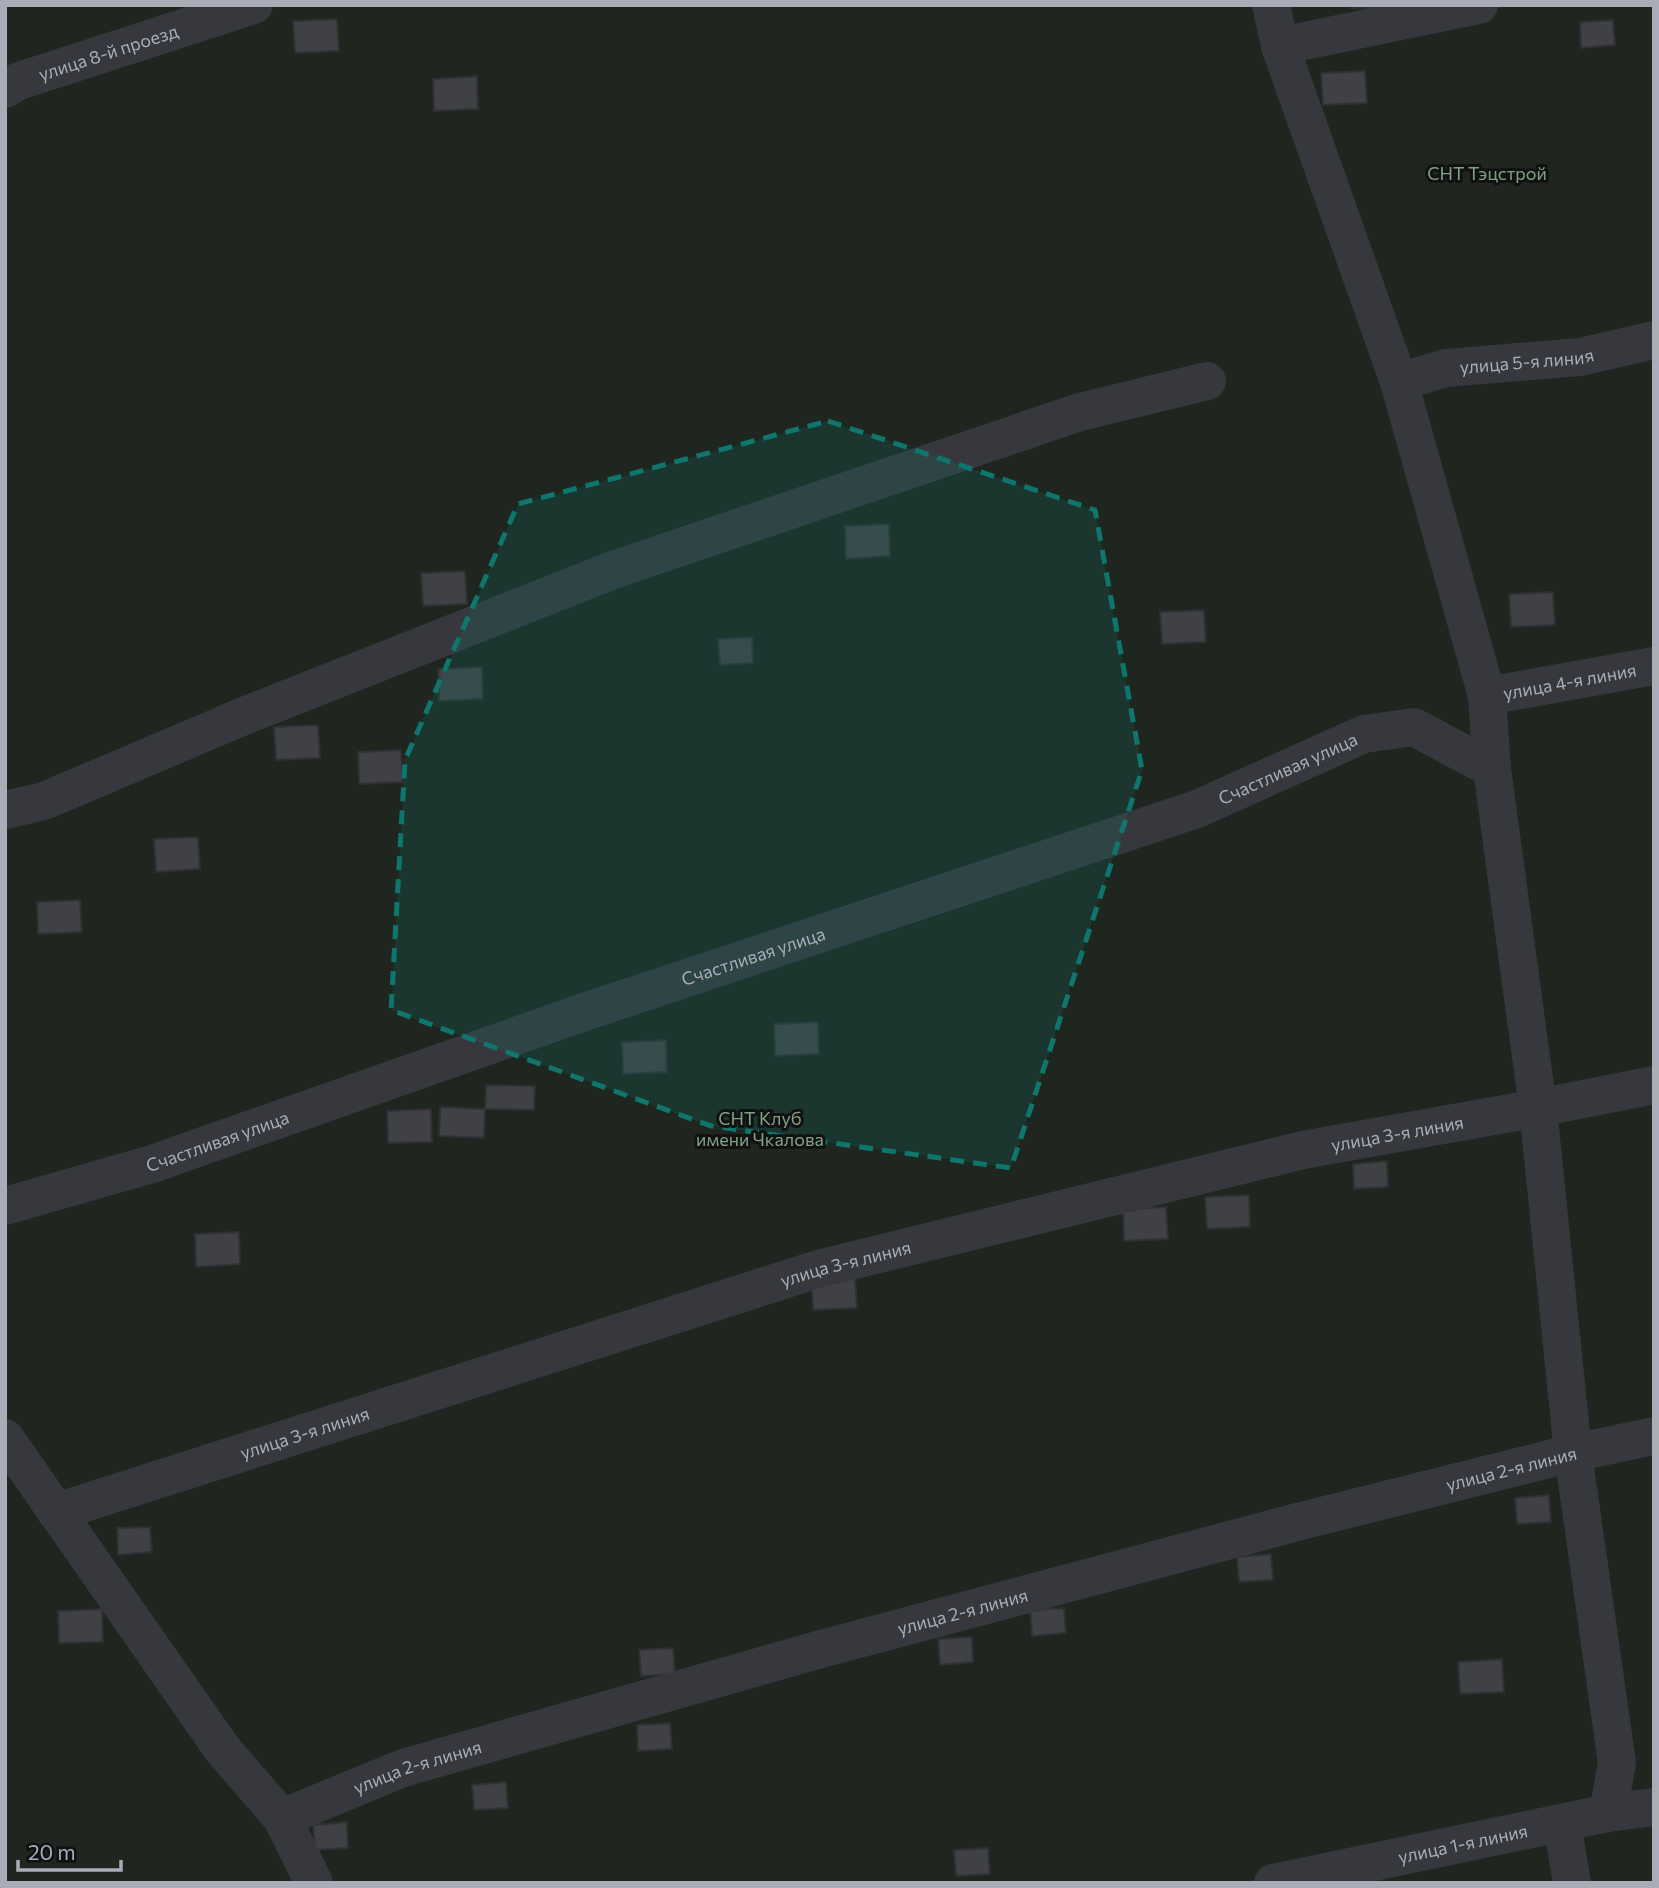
<svg xmlns="http://www.w3.org/2000/svg" width="1659" height="1888" viewBox="0 0 1659 1888" font-family="Commissioner,sans-serif">
<style>
.green{fill:#1e261f}
.building{fill:#404145;stroke:#303034;stroke-width:2}
.lines{fill:none;stroke-linecap:round;stroke-linejoin:round}
.minor{stroke:#37383d;stroke-width:38}
.marked{fill:#0f766e;fill-opacity:0.2;stroke:#0f766e;stroke-width:5;stroke-dasharray:14 9;stroke-linejoin:round}
.labels{text-anchor:middle;dominant-baseline:central;stroke-width:6;stroke-linejoin:round;paint-order:stroke}
.street-label{font-size:18px;fill:#a8adb8;stroke:#111113}
.park-label{font-size:18px;fill:#7fa381;stroke:#111113}
</style>
<rect width="100%" height="100%" fill="#161618"/>
<path class="green" d="M5 5H1654V1883H5Z"/>
<path class="building" d="M1351 5H1395V7L1351 8Z
M337 19 339 51 295 53 293 21Z
M1613 20 1615 45 1581 48 1580 22Z
M1365 71 1367 103 1323 105 1321 73Z
M477 76 478 109 434 111 433 79Z
M889 524 890 556 846 559 845 526Z
M465 571 467 604 423 606 421 573Z
M1553 592 1555 625 1511 627 1509 594Z
M1204 610 1206 642 1162 644 1160 612Z
M752 637 753 663 720 665 718 639Z
M482 667 483 699 439 701 438 669Z
M318 725 320 758 276 760 274 727Z
M401 750 403 782 359 784 358 752Z
M198 837 200 869 156 872 154 839Z
M80 900 82 932 38 934 37 902Z
M818 1022 819 1054 775 1056 774 1024Z
M666 1040 667 1072 623 1074 622 1042Z
M486 1085 535 1086 534 1110 485 1109Z
M440 1107 485 1109 484 1138 439 1136Z
M431 1109 432 1142 388 1143 387 1111Z
M1387 1161 1388 1187 1354 1189 1353 1164Z
M1249 1195 1250 1227 1207 1229 1205 1197Z
M1166 1207 1168 1239 1124 1241 1123 1209Z
M239 1232 240 1264 196 1267 195 1234Z
M855 1275 857 1308 813 1310 811 1278Z
M1549 1495 1551 1522 1517 1524 1515 1498Z
M150 1527 152 1552 118 1555 117 1528Z
M1271 1554 1273 1580 1239 1582 1237 1557Z
M1064 1608 1066 1633 1032 1636 1030 1610Z
M102 1609 103 1642 59 1643 58 1611Z
M972 1637 973 1662 940 1665 938 1639Z
M673 1648 675 1674 641 1676 639 1650Z
M1502 1659 1504 1692 1460 1694 1458 1662Z
M670 1723 672 1749 638 1751 637 1725Z
M506 1782 508 1808 474 1810 472 1785Z
M347 1822 348 1848 315 1850 313 1825Z
M988 1848 990 1874 956 1876 954 1850Z"/>
<g class="lines">
<g class="minor">
<path d="M1271 5 1280 46 1399 382 1487 696 1492 769 1538 1108 1573 1453 1617 1763 1608 1813"/>
<path d="M1280 46 1479 5"/>
<path id="s1" d="M5 89 19 81 254 5"/>
<path id="s2" d="M1399 382 1446 368 1580 357 1654 340"/>
<path id="s3" d="M1487 696 1654 666"/>
<path d="M5 810 44 801 244 716 613 570 1080 412 1207 381"/>
<path id="s4" d="M5 1206 152 1164 584 1012 1197 809 1364 734 1414 727 1492 769"/>
<path d="M5 1438 223 1750 282 1818 314 1883"/>
<path id="s5" d="M56 1512 818 1269 1303 1150 1538 1108 1654 1085"/>
<path id="s6" d="M282 1818 403 1768 821 1649 1301 1521 1573 1453 1654 1436"/>
<path d="M1562 1823 1572 1883"/>
<path id="s7" d="M1273 1883 1608 1813 1654 1807"/>
</g>
</g>
<path class="marked" d="M828 421 1095 510 1142 770 1011 1168 711 1126 391 1010 405 760 518 504Z"/>
<g class="labels">
<g class="street-label">
<text stroke="none"><textPath href="#s1" startOffset="110">улица 8-й проезд</textPath></text>
<text stroke="none"><textPath href="#s2" startOffset="130">улица 5-я линия</textPath></text>
<text stroke="none"><textPath href="#s3" startOffset="84">улица 4-я линия</textPath></text>
<text stroke="none"><textPath href="#s4" startOffset="1356">Счастливая улица</textPath></text>
<text stroke="none"><textPath href="#s4" startOffset="789">Счастливая улица</textPath></text>
<text stroke="none"><textPath href="#s5" startOffset="1395">улица 3-я линия</textPath></text>
<text stroke="none"><textPath href="#s4" startOffset="222">Счастливая улица</textPath></text>
<text stroke="none"><textPath href="#s5" startOffset="828">улица 3-я линия</textPath></text>
<text stroke="none"><textPath href="#s5" startOffset="261">улица 3-я линия</textPath></text>
<text stroke="none"><textPath href="#s6" startOffset="1279">улица 2-я линия</textPath></text>
<text stroke="none"><textPath href="#s6" startOffset="712">улица 2-я линия</textPath></text>
<text stroke="none"><textPath href="#s6" startOffset="145">улица 2-я линия</textPath></text>
<text stroke="none"><textPath href="#s7" startOffset="194">улица 1-я линия</textPath></text>
</g>
<g class="park-label">
<text x="1487" y="173">СНТ Тэцстрой</text>
<text x="760" y="1118">СНТ Клуб<tspan x="760" dy="21">имени Чкалова</tspan></text>
</g>
</g>
<rect width="1659" height="1888" fill="none" stroke="#a8adb8" stroke-width="14"/>
<path d="M18 1860v10h103v-10" fill="none" stroke="#a8adb8" stroke-width="3.5"/>
<text x="28" y="1860" font-size="21" fill="#a8adb8" stroke="#111113" stroke-width="5" paint-order="stroke">20 m</text>
</svg>
